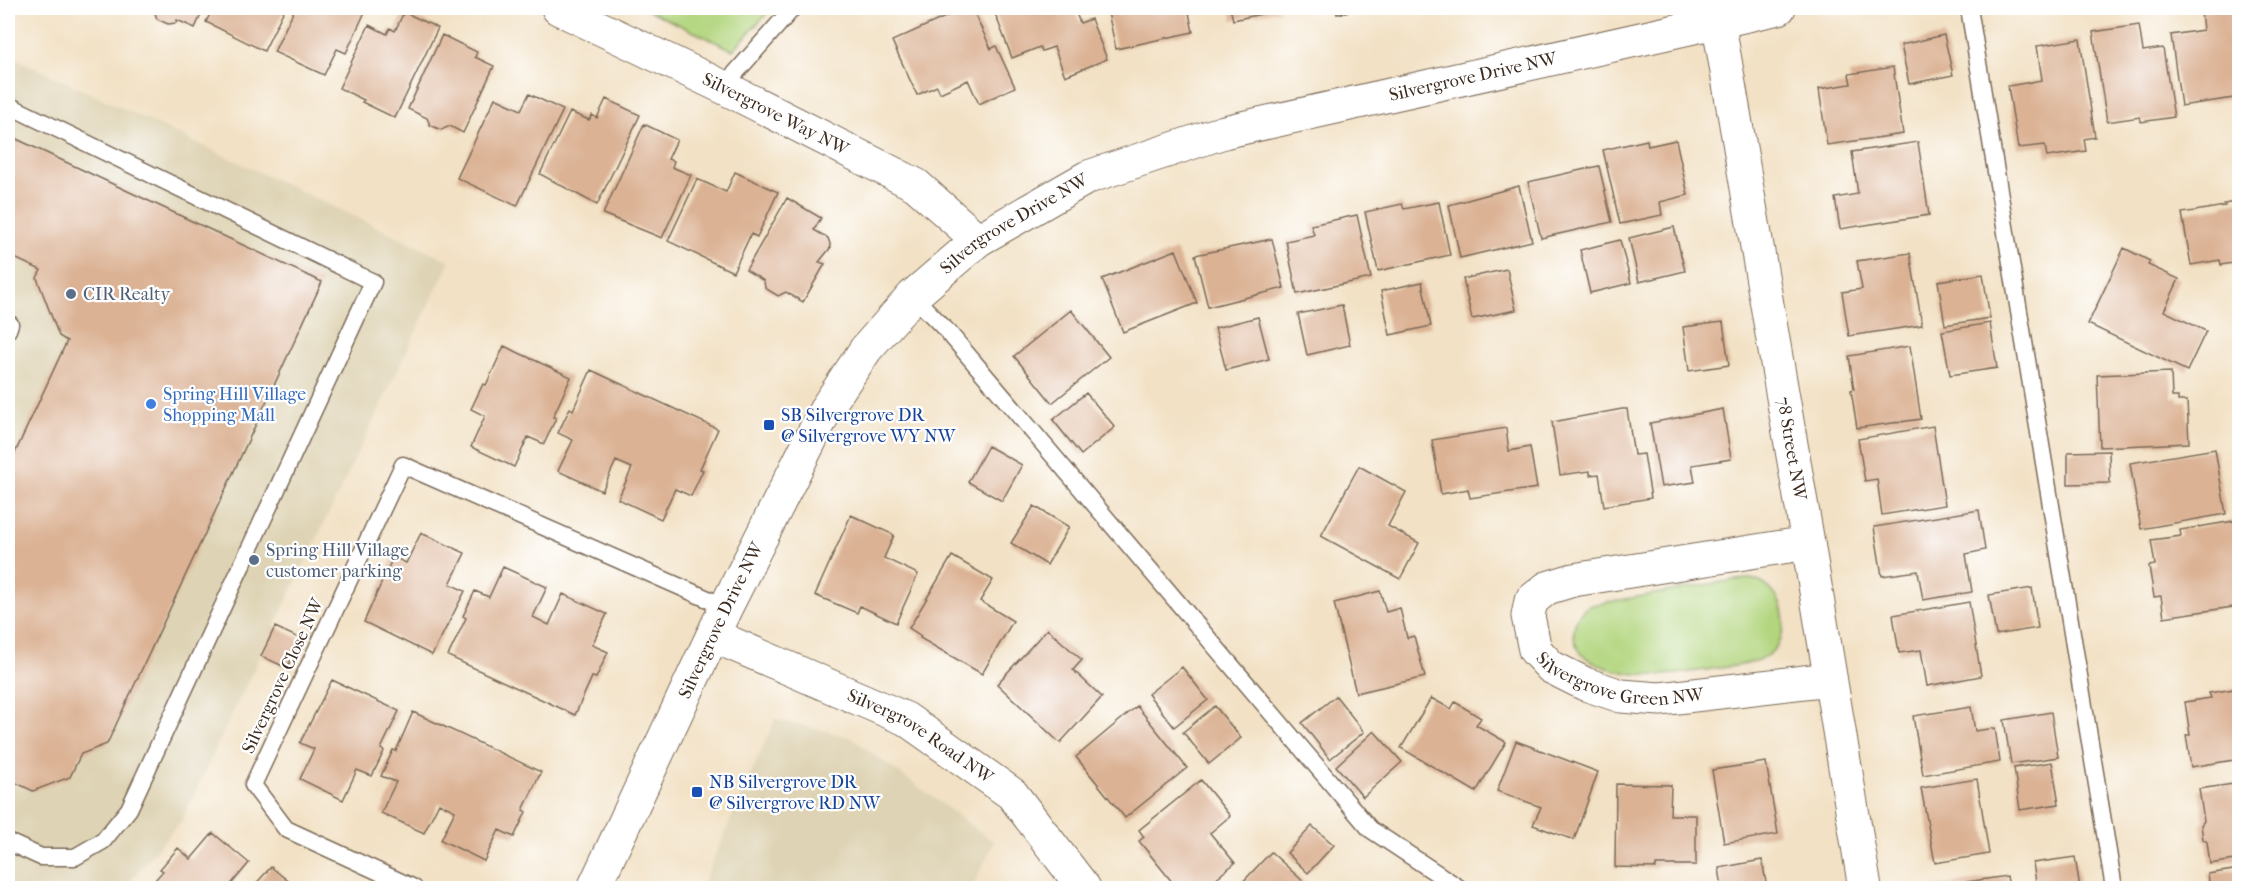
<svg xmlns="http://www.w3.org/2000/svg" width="2247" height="896" viewBox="0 0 2247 896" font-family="'IM FELL French Canon',serif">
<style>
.built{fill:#ded3b4}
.green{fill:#b2d57e;stroke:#76804e;stroke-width:1.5}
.building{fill:#dbb294}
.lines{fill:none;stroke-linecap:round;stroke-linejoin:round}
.service-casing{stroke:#7b6a58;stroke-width:19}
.minor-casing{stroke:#7b6a58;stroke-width:35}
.tertiary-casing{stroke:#7b6a58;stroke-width:35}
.service{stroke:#fff;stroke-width:16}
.minor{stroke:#fff;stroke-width:33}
.tertiary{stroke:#fff;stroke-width:33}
.service-dot{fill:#5c6f8a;stroke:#fff;stroke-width:2}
.shop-dot{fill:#3f7fe0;stroke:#fff;stroke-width:2}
.transit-dot{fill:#1a4fb4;stroke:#fff;stroke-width:2}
.labels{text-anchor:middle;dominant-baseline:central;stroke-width:4.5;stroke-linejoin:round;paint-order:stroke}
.street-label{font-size:18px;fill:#3b2a1e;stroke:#fff}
.service-label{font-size:18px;fill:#4e5e75;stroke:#fff;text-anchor:start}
.shop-label{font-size:18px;fill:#366cbe;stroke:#fff;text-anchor:start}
.transit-label{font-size:18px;fill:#164399;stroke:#fff;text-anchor:start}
</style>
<rect width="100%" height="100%" fill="#fff"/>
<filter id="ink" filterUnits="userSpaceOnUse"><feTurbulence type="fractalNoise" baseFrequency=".0167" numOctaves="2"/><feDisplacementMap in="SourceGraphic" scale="12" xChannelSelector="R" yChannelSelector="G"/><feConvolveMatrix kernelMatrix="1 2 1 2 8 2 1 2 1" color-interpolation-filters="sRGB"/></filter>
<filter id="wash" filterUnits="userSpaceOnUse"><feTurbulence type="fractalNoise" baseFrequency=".008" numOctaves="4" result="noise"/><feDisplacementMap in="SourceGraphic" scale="24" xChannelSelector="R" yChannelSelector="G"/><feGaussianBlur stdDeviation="1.35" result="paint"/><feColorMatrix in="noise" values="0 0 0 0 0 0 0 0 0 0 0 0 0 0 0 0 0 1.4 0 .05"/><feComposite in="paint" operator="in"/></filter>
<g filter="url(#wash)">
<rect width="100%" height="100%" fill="#f2e1c4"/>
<path class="built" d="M8 55 450 261 181 821 124 888H8Z
M775 719 850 737 994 842 972 888H701Z"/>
<path class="green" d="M643 8H772L733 50Z
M1750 579C1789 586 1796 643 1761 659 1746 666 1727 667 1711 669 1691 672 1671 676 1651 675 1624 674 1570 667 1574 629 1576 618 1581 609 1592 605L1734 580Z"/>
<g id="blocks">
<path class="building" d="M143 8H204L195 28 177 20 176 23 168 24 157 19 155 13Z
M213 8H285L264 51 206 22Z
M295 8H355L365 12 346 53 337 49 324 75 274 52Z
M965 8H972L991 49 996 46 1015 87 979 104 968 80 940 93 937 86 917 95 892 41Z
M993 8H1074L1080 23 1091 19 1107 59 1065 76 1054 47 1042 51 1040 47 1012 58Z
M1107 8H1188L1193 32 1116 49Z
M1230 8H1279L1280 10 1233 20Z
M1335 8H1364L1337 14Z
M2222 8H2240V97L2181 106 2171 35 2203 30 2201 11Z
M404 12 438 28 395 118 362 102 364 100 339 88 369 25 387 34 390 28 395 31Z
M2139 25 2143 51 2163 48 2174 117 2141 122 2140 117 2107 122 2093 32Z
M442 35 477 52 475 57 494 66 463 133 450 126 441 130 430 125 427 118 408 109Z
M1944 35 1953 75 1909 84 1901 45Z
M2080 39 2095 137 2084 139 2086 151 2047 157 2045 145 2018 148 2008 86 2042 80 2037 46Z
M1893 67 1903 134 1827 145 1819 89 1851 84 1849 74Z
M529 94 563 110 517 206 457 178 495 98 521 110Z
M606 99 640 115 597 205 540 174 570 112 589 120 592 115 597 118Z
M644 124 677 140 668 159 674 161 672 167 691 175 662 238 603 214Z
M8 135 322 282 107 744 81 754 70 777 33 791 8 779V468L67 341 59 336 37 278 41 270 8 255Z
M1647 140 1648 146 1676 140 1688 195 1660 202 1662 215 1620 224 1603 150Z
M1918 142 1929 215 1840 229 1835 198 1858 194 1852 152Z
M1599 166 1612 222 1541 238 1528 182Z
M735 172 778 192 757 237 751 234 733 272 668 241 697 179 726 192Z
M1519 186 1532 241 1460 258 1449 205Z
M787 198 821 218 814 230 828 238 831 247 819 262 825 264 803 302 786 292 778 296 765 288 764 281 746 270Z
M2240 201V296H2238L2233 263 2221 265 2220 260 2191 265 2182 213 2225 206 2224 204Z
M1439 202 1450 255 1378 271 1365 212 1402 204 1404 209Z
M1357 215 1371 278 1297 294 1286 241 1314 235 1311 225Z
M1674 227 1685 271 1639 282 1629 238Z
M1272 239 1284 288 1208 307 1195 255Z
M1620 240 1631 283 1590 293 1580 250Z
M2124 248 2150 261 2148 265 2179 279 2164 311 2206 331 2187 371 2088 324Z
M1176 250 1197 303 1123 332 1102 279Z
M1910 253 1922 325 1849 336 1842 292 1862 289 1857 261Z
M1507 269 1516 310 1472 319 1463 279Z
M1983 274 1990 318 1945 325 1938 281Z
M1422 282 1431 326 1390 335 1381 291Z
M1342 305 1350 345 1307 355 1298 314Z
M1071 310 1109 357 1052 403 1014 356Z
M1258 317 1269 359 1226 370 1215 328Z
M1723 322 1729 365 1689 371 1683 327Z
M1990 323 1997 368 1950 375 1942 331Z
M504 346 571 377 553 417 556 418 544 444 528 437 514 467 471 447 485 416 471 409 483 384 486 385Z
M1910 346 1921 419 1857 428 1851 390 1854 389 1849 356Z
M591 370 718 429 700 469 703 470 691 496 675 489 661 519 618 499 632 468 616 461 602 491 558 471 573 440 558 433 570 408 573 410Z
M2171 372 2172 397H2178V401H2187L2189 443 2100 447 2097 375Z
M1086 393 1115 427 1081 455 1053 420Z
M1622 409H1627L1634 455 1644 454 1651 498 1604 506 1599 474 1590 475V471L1560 475 1552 422Z
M1723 409 1731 459 1692 465 1695 482 1661 487 1650 423Z
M1933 426 1945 505 1882 515 1877 479 1865 481 1858 439Z
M1506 428 1509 451 1530 447 1537 488 1470 498 1468 489 1441 494 1432 440Z
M988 446 1022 465 1002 501 968 482Z
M2215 449 2226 514 2141 529 2130 463Z
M2109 451 2110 483 2068 484V452Z
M1359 466 1406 492 1388 526 1419 543 1400 579 1321 536Z
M1034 506 1069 527 1047 565 1011 543Z
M1979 510 1985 550 1966 554 1972 592 1923 600 1918 571 1882 576 1874 527Z
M851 515 894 535 884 558 918 574 896 623 860 606 857 613 815 595Z
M2240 520V606L2164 617 2161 596 2154 597 2149 566 2155 565 2151 540 2181 536 2180 530Z
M421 533 465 553 450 584 465 591 432 655 364 622 393 557 406 563Z
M952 556 993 580 980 601 1013 621 982 674 920 638 921 636 909 628Z
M503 567 547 587 533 617 549 625 563 594 607 614 592 645 608 652 596 678 592 677 575 715 448 656 466 618 463 616 475 591 489 597Z
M2032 588 2038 628 1996 635 1989 595Z
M1380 591 1386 612 1400 608 1407 638 1414 636 1425 677 1356 693 1334 603Z
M1969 602 1981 676 1927 686 1921 650 1899 653 1893 615Z
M275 627 301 639 287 668 261 656Z
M1047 629 1082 660 1073 670 1102 697 1060 743 997 684Z
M1182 667 1208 700 1174 727 1148 694Z
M332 680 399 711 381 749 384 751 372 776 357 770 343 800 300 779 314 749 300 743Z
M2240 688V759L2191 767 2186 735H2190L2185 702 2211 698 2209 693Z
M1336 696 1364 732 1330 759 1302 723Z
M1431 698 1451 709 1455 702 1481 718 1476 725 1506 742 1476 792 1401 748Z
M1137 706 1187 768 1125 818 1076 757Z
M1215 706 1241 738 1209 764 1183 732Z
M1971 707 1975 731 1995 728 2000 762 1923 775 1913 716Z
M413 712 541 772 523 810 526 812 514 837 499 830 484 861 441 840 455 811 439 803 424 833 381 813 396 782 381 776 393 750 396 751Z
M2051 712 2058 757 2011 764 2004 720Z
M1374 731 1402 762 1363 797 1336 766Z
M1516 741 1598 772 1574 840 1533 825 1541 807 1497 791Z
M1766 762 1778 834 1724 843 1712 770Z
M2052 762 2059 804 2020 810 2014 768Z
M1977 779 1989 854 1935 863 1921 788Z
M1201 780 1230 816 1210 833 1235 863 1204 888H1177L1139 841 1144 837 1139 830Z
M2240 783V859L2210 864 2207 842 2203 839 2201 825 2204 821 2199 789Z
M1616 784 1671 785 1670 815H1696V865H1656V868L1615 867Z
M1312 826 1334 845 1308 873 1287 853Z
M213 833 249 863 228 888H148L163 871 160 869 178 848 191 859Z
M1271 852 1305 883 1301 888H1237Z
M2075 857 2080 888H2037L2033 863Z
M1762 860 1767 888H1722L1719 868Z
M271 867 297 888H252Z
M2240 869V888H2210L2208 874Z
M2007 876 2009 888H1932V887Z"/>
</g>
</g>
<g filter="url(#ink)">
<use href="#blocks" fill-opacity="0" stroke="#7b6a58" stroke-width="1.5"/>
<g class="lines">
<g class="service-casing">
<path id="service" d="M1969 8 2114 888
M723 87 793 8
M8 105 373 282 129 809 103 841 75 857H41L8 842
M913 296 949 333 1370 829 1459 888
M8 323 10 324 8 330
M414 888 286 829 253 785 403 465 726 607"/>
</g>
<g class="minor-casing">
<g id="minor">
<path id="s1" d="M558 8 723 87 916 185 978 240"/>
<path id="s2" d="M1716 8 1808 543 1865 888"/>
<path id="s3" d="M1808 543 1573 580 1547 588 1531 601 1528 616 1535 650 1551 667 1585 684 1621 696 1660 699 1830 679"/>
<path id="s4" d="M714 636 906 719 1012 794 1084 888"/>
</g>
</g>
<g class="tertiary-casing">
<g id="tertiary">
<path id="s5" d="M594 888 726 607 827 407 866 349 913 296 978 240 1088 177 1224 132 1779 8"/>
</g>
</g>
<use href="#service" class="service"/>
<use href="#minor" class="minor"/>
<use href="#tertiary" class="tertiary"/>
</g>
</g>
<g class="service-dot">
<circle cx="71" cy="294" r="6"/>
<circle cx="254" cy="560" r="6"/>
</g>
<circle class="shop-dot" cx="151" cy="404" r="6"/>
<g class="transit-dot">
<rect x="763" y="419" width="12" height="12" rx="3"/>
<rect x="691" y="786" width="12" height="12" rx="3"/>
</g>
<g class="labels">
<g class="street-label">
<text stroke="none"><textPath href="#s5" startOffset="1286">Silvergrove Drive NW</textPath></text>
<text stroke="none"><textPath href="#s1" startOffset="242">Silvergrove Way NW</textPath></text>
<text stroke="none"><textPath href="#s5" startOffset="800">Silvergrove Drive NW</textPath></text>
<text stroke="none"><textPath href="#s2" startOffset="447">78 Street NW</textPath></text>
<text stroke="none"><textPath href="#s5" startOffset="296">Silvergrove Drive NW</textPath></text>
<text stroke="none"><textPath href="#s3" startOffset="430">Silvergrove Green NW</textPath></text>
<text transform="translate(283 676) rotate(-65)">Silvergrove Close NW</text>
<text stroke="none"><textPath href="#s4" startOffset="230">Silvergrove Road NW</textPath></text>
</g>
<g class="service-label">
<text x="83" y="294">CIR Realty</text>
<text x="266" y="550">Spring Hill Village<tspan x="266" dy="21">customer parking</tspan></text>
</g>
<g class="shop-label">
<text x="163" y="394">Spring Hill Village<tspan x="163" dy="21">Shopping Mall</tspan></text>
</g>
<g class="transit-label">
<text x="781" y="415">SB Silvergrove DR<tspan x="781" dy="21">@ Silvergrove WY NW</tspan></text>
<text x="709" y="782">NB Silvergrove DR<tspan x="709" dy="21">@ Silvergrove RD NW</tspan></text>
</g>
</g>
<rect width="2247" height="896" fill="none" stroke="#fff" stroke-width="30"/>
</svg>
